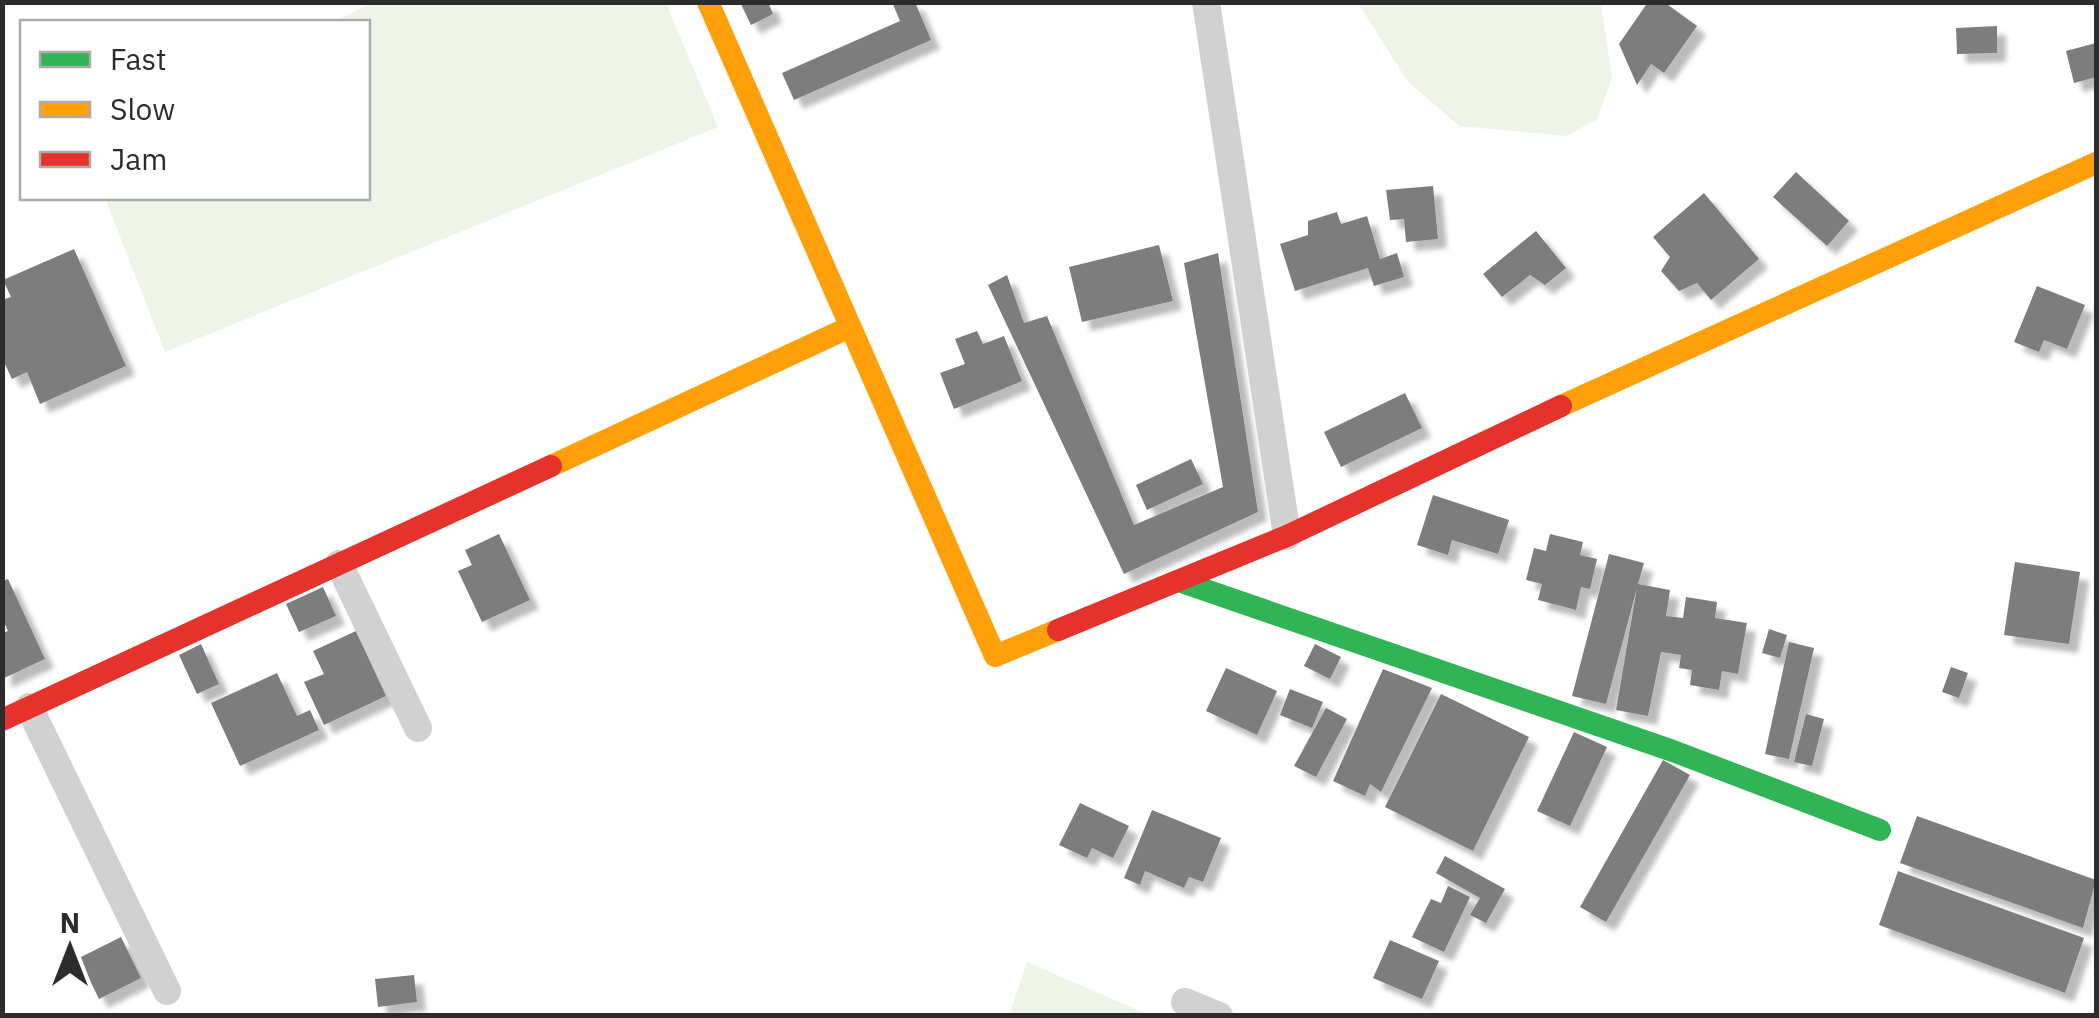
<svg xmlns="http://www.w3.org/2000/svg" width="2099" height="1018" viewBox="0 0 2099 1018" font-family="'IBM Plex Sans',sans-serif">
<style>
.green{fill:#eff4e9}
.building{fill:#7d7d7d;filter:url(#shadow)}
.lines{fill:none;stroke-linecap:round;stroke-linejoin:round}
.street{stroke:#d1d1d1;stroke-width:28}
.fast{stroke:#30b455;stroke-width:22}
.slow{stroke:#ff9f0a;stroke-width:22}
.jam{stroke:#e5322d;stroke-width:22}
</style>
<defs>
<filter id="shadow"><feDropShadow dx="9" dy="9" stdDeviation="2.5" flood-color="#0004"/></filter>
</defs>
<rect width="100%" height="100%" fill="#fff"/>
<path class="green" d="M372 3H666L718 127 165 352 105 198H368V22H334Z
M1358 3H1601L1612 78 1597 119 1567 136 1459 126 1408 82Z
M1027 962 1149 1015H1009Z"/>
<path class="building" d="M740 2H768L773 14 751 25Z
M892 2H915L931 40 794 100 782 73 900 21Z
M1648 2H1664L1697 26 1664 73 1651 64 1637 85 1619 44Z
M1997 26V53L1957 54 1956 28Z
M2096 43V77L2074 83 2066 51Z
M1796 172 1849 221 1827 246 1773 197Z
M1433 186 1438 239 1406 242 1404 219 1390 220 1386 190Z
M1704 193 1759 259 1711 300 1697 283 1679 291 1661 271 1670 257 1653 237Z
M1337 212 1341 224 1367 216 1380 259 1397 253 1404 277 1374 286 1368 268 1295 291 1280 244 1308 235V221Z
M1536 231 1566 268 1545 285 1530 275 1502 297 1483 274Z
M1159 245 1173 301 1082 322 1069 267Z
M74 249 126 366 40 404 27 372 12 379 2 358V300L11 297 3 280Z
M1218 253 1258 512 1124 574 988 285 1007 275 1024 323 1047 316 1134 525 1223 487 1184 263Z
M2037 286 2085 305 2067 349 2044 340 2039 352 2014 342Z
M977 331 983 344 1004 336 1022 381 954 409 940 373 965 364 955 339Z
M1405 393 1422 428 1341 467 1324 432Z
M1191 459 1203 484 1147 510 1136 485Z
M1433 495 1509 520 1498 554 1452 540 1448 555 1417 545Z
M499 534 530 600 482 622 458 571 472 565 465 550Z
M1550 534 1583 542 1580 555 1597 559 1590 589 1581 587 1576 610 1538 600 1542 584 1526 580 1534 548 1546 551Z
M1609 554 1644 563 1638 584 1670 590 1666 616 1683 618 1686 597 1717 602 1715 618 1747 623 1738 674 1722 671 1719 690 1690 685 1692 670 1679 668 1681 655 1661 652 1648 716 1616 710 1637 588 1606 704 1572 696Z
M2015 562 2080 572 2069 644 2004 635Z
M8 579 45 659 2 679V633L8 631 2 618V581Z
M323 587 336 616 299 632 286 604Z
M1769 629 1787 635 1780 658 1762 653Z
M356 631 386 696 324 725 304 682 324 674 313 651Z
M1789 642 1814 648 1789 759 1765 754Z
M201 644 219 684 197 694 179 655Z
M1315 644 1341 657 1330 679 1304 666Z
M1951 667 1968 673 1959 698 1942 692Z
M1226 668 1277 691 1257 735 1206 711Z
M1383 669 1432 688 1381 792 1370 784 1365 796 1333 781Z
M277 673 297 716 310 710 319 730 240 766 211 703Z
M1290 689 1323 702 1312 728 1280 715Z
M1441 694 1529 737 1473 851 1385 807Z
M1326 708 1347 719 1316 777 1294 766Z
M1806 714 1824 719 1812 766 1794 762Z
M1574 732 1607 747 1570 826 1537 811Z
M1663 760 1690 775 1606 922 1580 907Z
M1080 803 1129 826 1113 858 1092 848 1087 858 1059 845Z
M1152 810 1221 838 1203 882 1189 877 1184 888 1145 871 1140 885 1124 878Z
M1917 816 2096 880 2083 928 1900 863Z
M1445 856 1505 889 1486 923 1470 915 1480 898 1436 873Z
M1898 871 2084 938 2065 993 1879 925Z
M1448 886 1470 897 1444 952 1412 937 1431 899 1441 903Z
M121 937 141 978 99 999 79 958Z
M1390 940 1439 961 1422 999 1373 978Z
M414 975 417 1002 378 1007 375 979Z"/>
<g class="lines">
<path class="street" d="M1206 2 1287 536
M339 564 418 728
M29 707 167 991
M1185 1002 1219 1016"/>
<path class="fast" d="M1179 581 1673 751 1880 830"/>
<path class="slow" d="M708 2 995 656 1058 630
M1561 406 2096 163
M551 466 850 327"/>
<path class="jam" d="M1058 630 1287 536 1561 406
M2 720 551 466"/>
</g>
<rect width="2099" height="1018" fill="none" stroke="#2c2c2c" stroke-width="10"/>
<rect x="20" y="20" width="350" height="180" fill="#ffffff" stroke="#ababab" stroke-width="2.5"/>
<rect x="40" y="52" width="50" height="15" fill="#30b455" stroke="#ababab" stroke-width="2.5"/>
<text x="110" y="70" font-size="30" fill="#2c2c2c">Fast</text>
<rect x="40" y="102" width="50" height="15" fill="#ff9f0a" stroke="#ababab" stroke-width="2.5"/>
<text x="110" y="120" font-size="30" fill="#2c2c2c">Slow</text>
<rect x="40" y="152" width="50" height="15" fill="#e5322d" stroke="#ababab" stroke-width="2.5"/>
<text x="110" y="170" font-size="30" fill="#2c2c2c">Jam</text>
<g transform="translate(70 948)" stroke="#ffffff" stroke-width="8" paint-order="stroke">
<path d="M0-8L18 38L0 25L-18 38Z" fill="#2c2c2c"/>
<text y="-15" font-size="28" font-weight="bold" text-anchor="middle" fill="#2c2c2c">N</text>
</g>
</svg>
